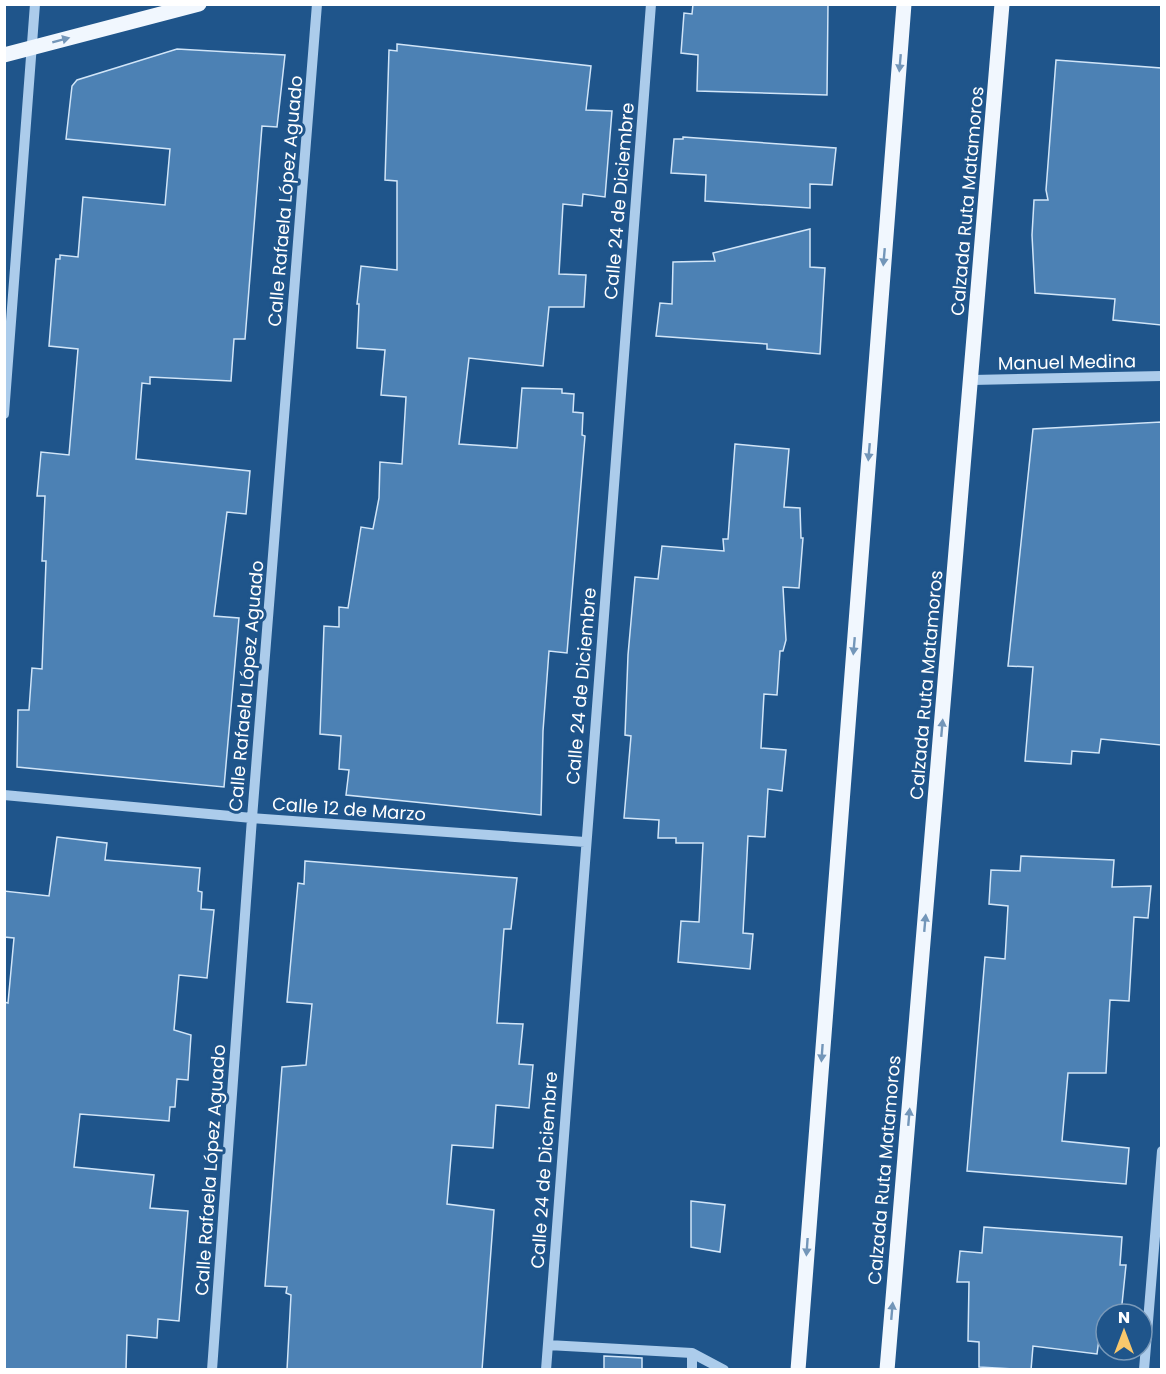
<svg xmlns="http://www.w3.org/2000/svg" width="1166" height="1374" viewBox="0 0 1166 1374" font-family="Poppins,sans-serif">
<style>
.building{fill:#4c81b4;stroke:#d1e5f8;stroke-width:1.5}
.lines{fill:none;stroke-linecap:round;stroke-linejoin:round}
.minor{stroke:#accceb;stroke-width:10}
.major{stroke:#f1f7fe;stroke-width:15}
.oneway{fill:#7396b9}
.labels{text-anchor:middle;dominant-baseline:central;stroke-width:6;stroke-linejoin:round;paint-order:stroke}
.street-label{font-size:18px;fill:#fff;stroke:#1f558b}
</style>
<rect width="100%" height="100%" fill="#1f558b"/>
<path class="building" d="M693 4H828L827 95 697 91 698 55 681 53 684 13 692 14Z
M397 44 591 66 586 110 612 111 605 197 583 194 582 206 563 204 559 274 586 275 584 307H549L543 366 469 358 459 444 517 448 522 388 562 389V393L574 394 573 412 583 413 582 435 585 436 567 653 549 651 543 731 541 815 346 795 349 770 339 769 341 736 320 734 324 626 339 627V607L348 608 361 527 373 529 379 498 380 462 402 464 406 397 381 395 385 350 357 348 359 304H357L361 266 397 270V181L385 180 389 50 397 51Z
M177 49 285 55 277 127 262 126 245 339H234L231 381 150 377V384L142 383 136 459 250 471 246 514 227 512 214 616 239 618 224 787 17 767 18 710H29L32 668 42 669 46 561H42L45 496H37L41 452 69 455 78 349 49 346 56 259H60V255L78 257 83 197 165 205 170 149 66 139 72 86 77 80Z
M1056 60 1161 68V325L1113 320 1115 299 1035 293 1032 235 1034 200H1048L1046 190Z
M683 137 836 148 832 185 810 184V208L705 201 706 175 671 173 674 139H683Z
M810 229V267L825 268 820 354 767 349V344L656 336 660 303 672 304 673 262 715 261 713 253Z
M1161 422V745L1101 739 1099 753 1072 751 1071 764 1025 761 1033 667 1008 666 1033 429Z
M735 444 789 449 784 507 800 508 801 538H803L799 588 783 587 786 640 783 651H780L777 695 764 694 761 748 786 750 782 791 768 789 765 837 748 836 743 933 753 934 750 969 678 962 681 921 699 922 703 843H676V838H658L659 820 624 818 631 736 625 735 628 655 635 577 658 579 662 546 724 551 723 539H728Z
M57 837 107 843 105 860 200 868 198 891 202 892 201 909 214 910 207 978 179 975 174 1030 191 1035 188 1080 177 1079 175 1107H170L169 1121 80 1114 74 1167 154 1175 150 1208 188 1211 179 1321 158 1319 157 1338 127 1335 126 1370H4V1002L8 1003 14 938 4 937V891L49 896Z
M1021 856 1114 860 1112 887 1151 886 1148 918 1134 917 1129 1001 1110 1000 1106 1073H1068L1062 1141 1129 1148 1126 1184 967 1171 985 957 1005 959 1008 906 989 904 991 870 1020 871Z
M305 861 517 878 511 929H504L497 1023 523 1024 519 1064 533 1065 529 1108 496 1105 493 1148 452 1145 447 1204 494 1210 482 1370H287L291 1295 286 1293 287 1287 265 1286 282 1067 306 1065 312 1004 287 1002 298 883 304 884Z
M691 1201 725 1205 720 1252 691 1247Z
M984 1227 1122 1237 1120 1265H1126L1121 1314H1106V1324H1101L1097 1354 1033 1346 1031 1370 979 1367V1342L968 1341 969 1282H957L960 1251 982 1253Z
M604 1356 642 1358V1370H604Z"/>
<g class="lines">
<path class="minor" d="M972 380 1162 376
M4 414 35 4
M4 795 252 818 585 842
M548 1345 692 1353 724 1370
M692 1353V1370
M212 1370 252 818 317 4
M546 1370 651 4
M1144 1370 1162 1151"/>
<path class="major" d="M4 55 199 4
M798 1370 904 4
M887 1370 1002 4"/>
</g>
<defs><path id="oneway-solid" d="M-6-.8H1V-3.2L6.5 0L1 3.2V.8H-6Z" transform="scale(1.5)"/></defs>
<g class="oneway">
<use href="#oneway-solid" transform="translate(61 40) rotate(-15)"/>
<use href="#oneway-solid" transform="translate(900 63) rotate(95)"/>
<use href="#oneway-solid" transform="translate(884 257) rotate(95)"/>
<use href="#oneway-solid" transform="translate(869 452) rotate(95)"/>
<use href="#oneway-solid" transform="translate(854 646) rotate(95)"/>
<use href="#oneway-solid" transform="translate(942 728) rotate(-85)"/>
<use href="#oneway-solid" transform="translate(925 923) rotate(-85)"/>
<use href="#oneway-solid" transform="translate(822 1053) rotate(94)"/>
<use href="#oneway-solid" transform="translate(909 1117) rotate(-85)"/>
<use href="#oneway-solid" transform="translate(807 1247) rotate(94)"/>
<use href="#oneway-solid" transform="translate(892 1311) rotate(-85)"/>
</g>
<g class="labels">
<g class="street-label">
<text transform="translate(285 201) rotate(-85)">Calle Rafaela López Aguado</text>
<text transform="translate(619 201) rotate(-85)">Calle 24 de Diciembre</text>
<text transform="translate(967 201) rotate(-85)">Calzada Ruta Matamoros</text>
<text transform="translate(1067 362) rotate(-1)">Manuel Medina</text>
<text transform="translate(926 685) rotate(-85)">Calzada Ruta Matamoros</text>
<text transform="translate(246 686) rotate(-85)">Calle Rafaela López Aguado</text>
<text transform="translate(581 686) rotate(-85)">Calle 24 de Diciembre</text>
<text transform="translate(349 809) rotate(4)">Calle 12 de Marzo</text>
<text transform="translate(210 1170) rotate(-86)">Calle Rafaela López Aguado</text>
<text transform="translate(544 1170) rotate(-86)">Calle 24 de Diciembre</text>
<text transform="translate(884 1170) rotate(-85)">Calzada Ruta Matamoros</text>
</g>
</g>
<rect width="1166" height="1374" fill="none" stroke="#ffffff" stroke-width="12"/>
<g transform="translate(1124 1332)"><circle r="28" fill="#1f558b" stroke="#7999b9" stroke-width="1.5"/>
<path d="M0-4.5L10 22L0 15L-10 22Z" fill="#f9c86c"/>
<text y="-9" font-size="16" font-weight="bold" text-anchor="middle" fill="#ffffff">N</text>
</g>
</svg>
